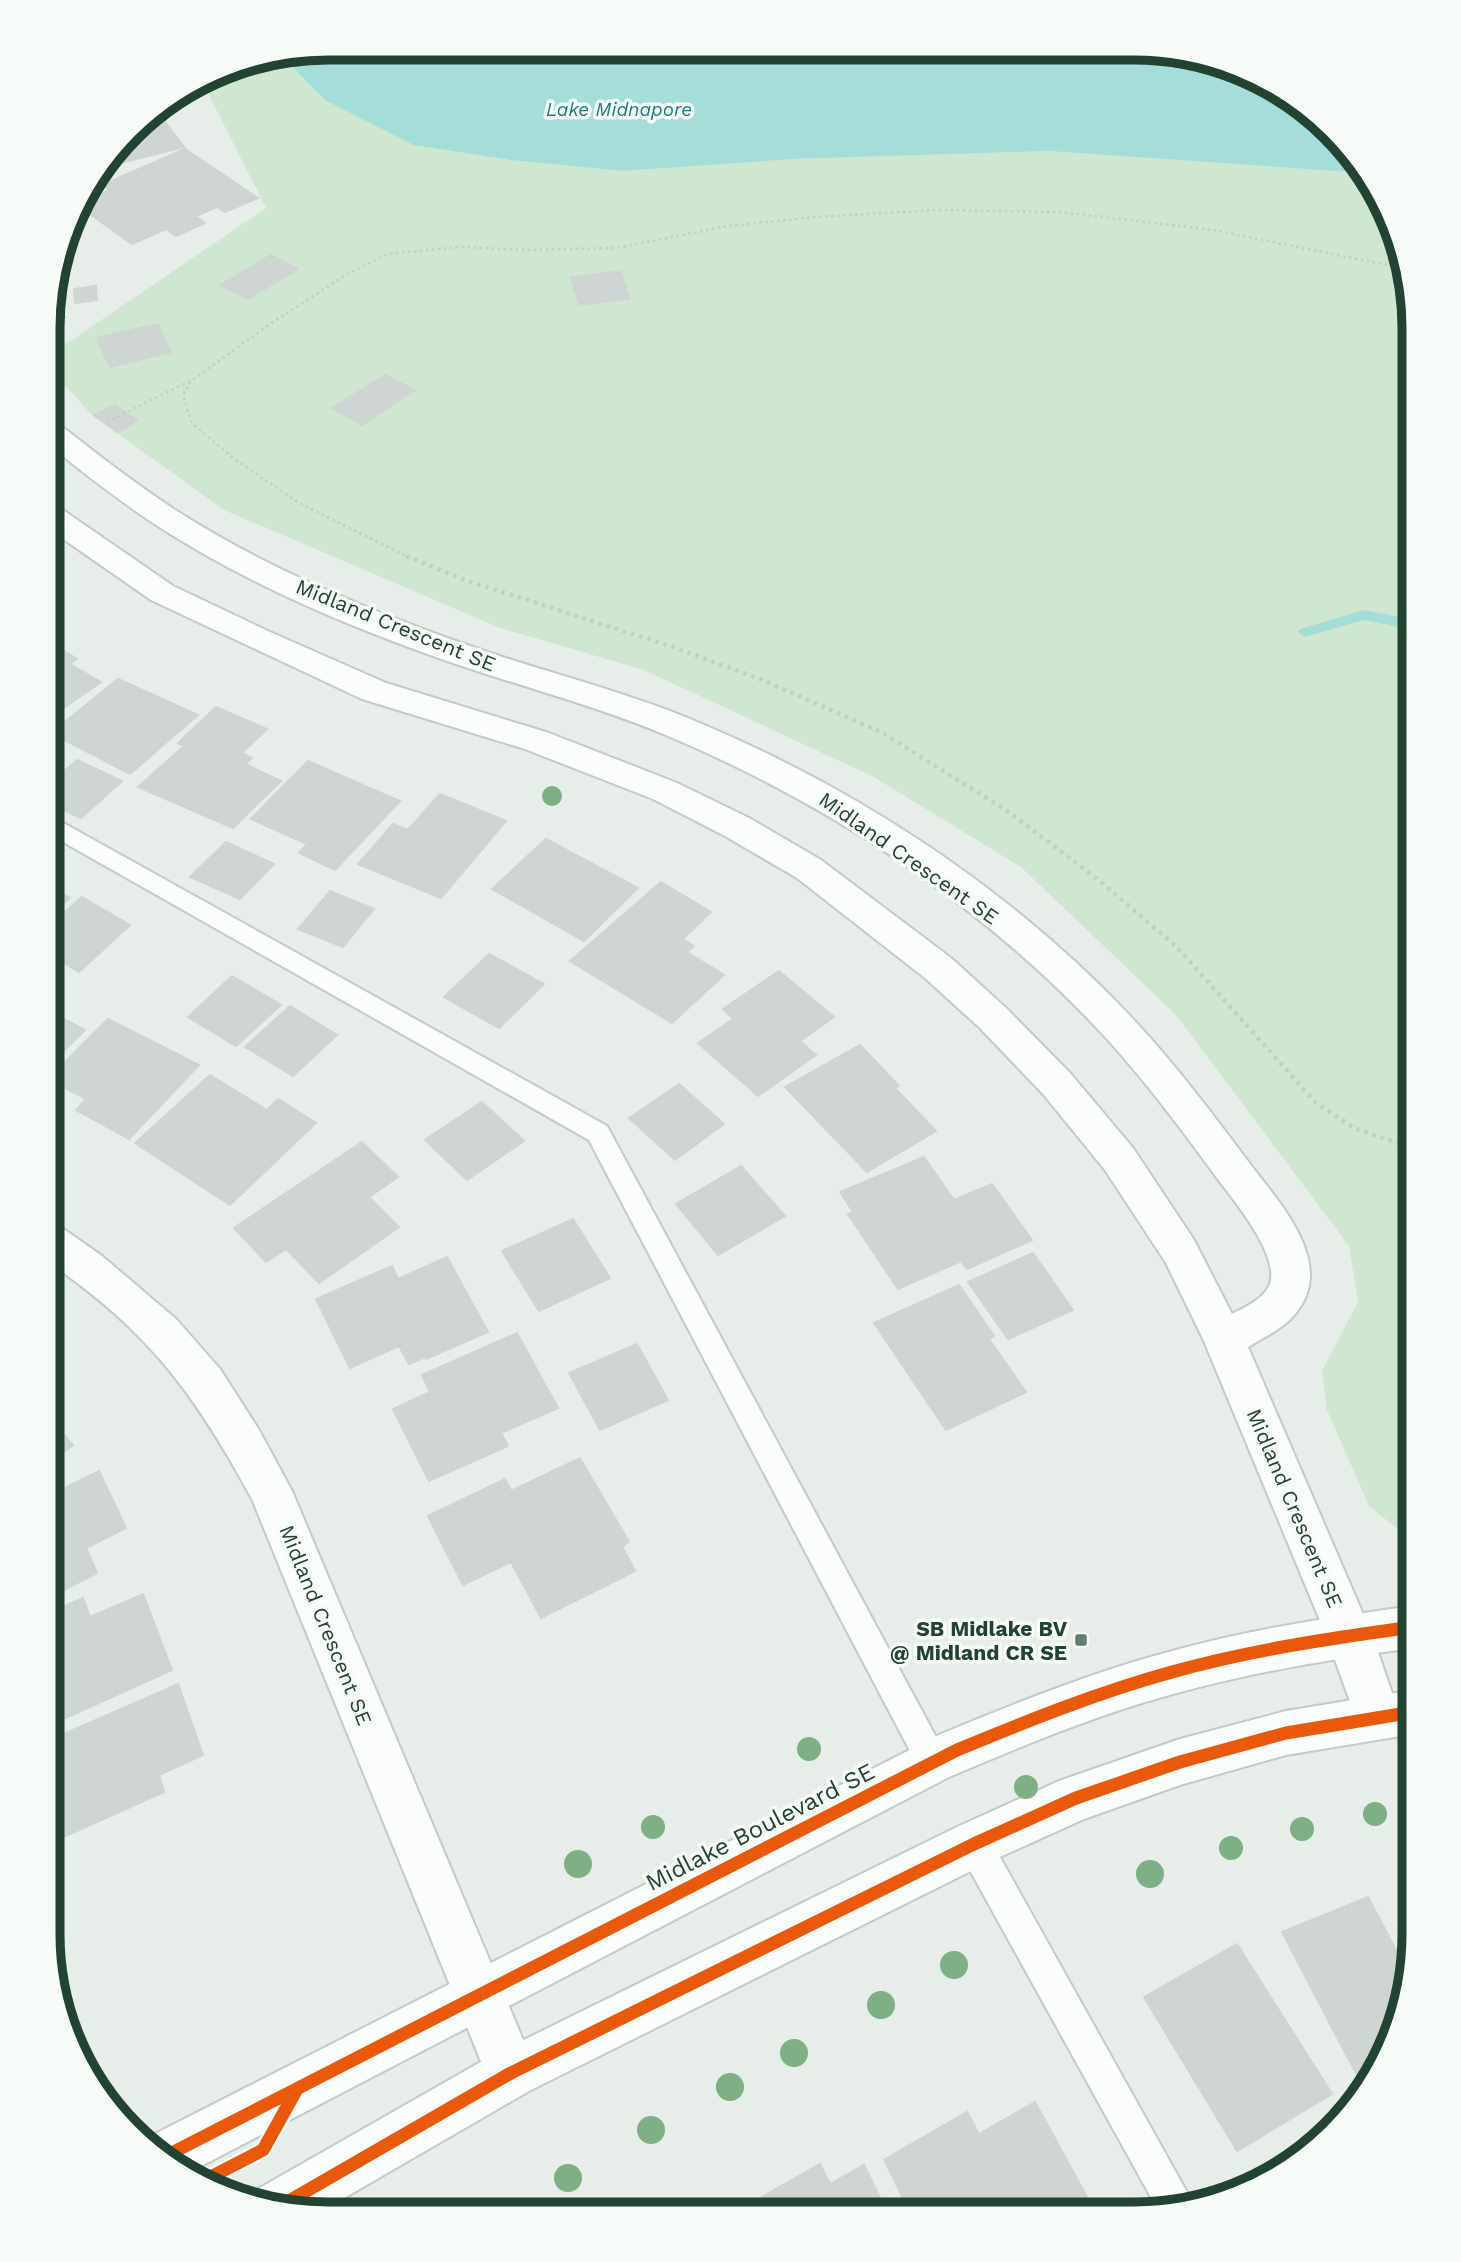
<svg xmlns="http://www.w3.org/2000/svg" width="1461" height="2262" viewBox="0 0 1461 2262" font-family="'Work Sans',sans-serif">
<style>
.green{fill:#cfe6d1}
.water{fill:#a5ded8}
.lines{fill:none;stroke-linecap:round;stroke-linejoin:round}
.stream{fill:#a5ded8;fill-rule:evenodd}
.building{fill:#cfd5d2;stroke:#cfd6d2;stroke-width:2}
.service-casing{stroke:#c4cac6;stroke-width:4}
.minor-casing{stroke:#c4cac6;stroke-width:4}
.tertiary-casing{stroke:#c4cac6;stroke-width:4}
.path-far1{stroke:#c6cec9;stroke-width:2.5;stroke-dasharray:2.5 3.5;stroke-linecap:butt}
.path{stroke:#c6cec9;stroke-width:4.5;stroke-dasharray:3.5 5;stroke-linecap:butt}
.service{fill:#fbfcfc;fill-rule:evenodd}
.minor{fill:#fbfcfc;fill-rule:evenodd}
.tertiary{fill:#fbfcfc;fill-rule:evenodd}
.cycleway-casing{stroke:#f6fbf7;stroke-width:18}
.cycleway{stroke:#e8590c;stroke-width:13}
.tree{fill:#7eaf86}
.poi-dot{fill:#677e72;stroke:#f6fbf7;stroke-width:2.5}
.labels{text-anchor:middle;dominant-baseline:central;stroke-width:7;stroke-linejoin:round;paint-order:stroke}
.far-water-label{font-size:19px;font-style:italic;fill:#177e77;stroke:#f6fbf7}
.street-label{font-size:21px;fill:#224232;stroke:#f6fbf7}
.poi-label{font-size:21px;font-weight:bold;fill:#224232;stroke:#f6fbf7;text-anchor:end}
.near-street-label{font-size:24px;fill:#224232;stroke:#f6fbf7}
.rim{fill:none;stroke:#224232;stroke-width:9}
</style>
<rect width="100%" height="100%" fill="#e7ede9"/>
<path class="green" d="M282 56 325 100 413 145 510 160 623 171 795 159 1048 151 1365 173 1392 220 1414 328 1413 1541 1369 1506 1327 1410 1322 1371 1358 1302 1349 1246 1175 1014 1021 867 874 777 644 670 500 628 224 510 92 415 50 369V355L266 208 209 95 207 77 221 68Z"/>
<path class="water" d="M328 47 1170 50C1193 56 1216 60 1238 68 1281 83 1342 134 1365 173L1048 151 795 159 623 171 510 160 413 145 325 100 282 56Z"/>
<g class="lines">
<path class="stream" d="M1364 610 1404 618 1414 617V627L1404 628 1364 620 1305 637 1298 632 1300 629Z"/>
</g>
<path class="building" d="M146 115 151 121 162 118 184 147 121 163 114 155Z
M185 149 258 198 225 212 217 207 196 216 205 223 176 236 166 229 132 244 77 205 110 190 102 185Z
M271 255 298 269 248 299 221 285Z
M621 271 629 299 579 305 571 277Z
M96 286 97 300 75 303 74 289Z
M50 309 65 317 50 327Z
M158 324 171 352 110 367 97 338Z
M385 375 414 390 362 425 332 408Z
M115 405 134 418 137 421 117 432 94 415Z
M56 646 77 659 70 664 101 682 49 718V650Z
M118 679 198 715 130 774 51 733Z
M216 707 267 729 242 753 252 758 245 764 281 781 233 828 138 787 184 746 178 743Z
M77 760 122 781 81 818 49 803V784Z
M308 761 400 801 335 870 299 853 307 844 251 819Z
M440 794 506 821 441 898 358 864 393 824 408 830Z
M546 839 638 888 584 941 492 889Z
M226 842 274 864 240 899 190 877Z
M661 882 711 912 683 939 694 946 687 952 724 975 672 1023 570 961Z
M49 886 70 898 49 917Z
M330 891 374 909 343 947 298 929Z
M82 897 130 925 79 972 49 954V926Z
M489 954 544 984 499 1028 444 997Z
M779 971 834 1017 800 1041 816 1055 758 1096 698 1043 733 1019 723 1009Z
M232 976 281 1005 236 1046 188 1017Z
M290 1006 337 1035 293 1076 245 1047Z
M49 1011 85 1030 48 1066Z
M108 1019 199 1065 129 1139 76 1110 86 1099 48 1079Z
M860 1045 899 1086 895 1088 936 1131 867 1172 785 1087Z
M210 1075 267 1110 278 1099 316 1123 230 1205 135 1143Z
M679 1084 724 1124 675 1160 629 1118Z
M482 1102 524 1141 467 1180 425 1140Z
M362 1142 398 1177 369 1197 399 1227 319 1283 286 1249 266 1262 234 1228Z
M924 1157 954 1200 992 1184 1032 1240 967 1269 961 1261 898 1289 848 1214 853 1212 840 1192Z
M741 1166 785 1216 718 1255 676 1204Z
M573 1219 610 1278 539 1311 502 1251Z
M1033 1253 1073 1310 1008 1339 968 1282Z
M447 1257 488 1332 426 1359 425 1357 409 1364 399 1346 350 1368 316 1299 392 1266 398 1279Z
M959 1285 994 1336 989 1339 1026 1392 946 1430 874 1323Z
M517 1333 558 1408 501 1433 508 1446 429 1481 393 1409 430 1392 422 1375Z
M637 1344 668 1400 600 1430 569 1373Z
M48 1417 73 1445 48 1463Z
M580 1458 629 1542 622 1546 635 1571 541 1618 511 1562 463 1585 428 1516 505 1479 511 1491Z
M99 1471 126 1528 86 1548 97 1573 48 1598V1496Z
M143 1594 172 1670 48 1726V1613L83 1598 90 1617Z
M178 1684 203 1755 159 1775 164 1792 50 1843 47 1832 48 1741Z
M1368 1897 1397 1952 1408 1948 1403 1941 1413 1938V1953L1393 2041 1369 2082 1362 2085 1282 1932Z
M1237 1944 1332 2094 1237 2151 1144 1997Z
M1035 2102 1094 2210 1086 2215 911 2214 884 2160 967 2112 979 2134Z
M820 2164 830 2184 864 2165 888 2214H770L762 2197Z"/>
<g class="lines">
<g class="service-casing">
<path id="service" d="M49 815 607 1126 943 1750 948 1761 943 1772 932 1777 921 1772 589 1140 49 834Z
M974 1828 986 1832 1193 2203 1158 2210 962 1856 958 1844 962 1832Z"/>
</g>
<g class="minor-casing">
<path id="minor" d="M49 421 59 424C98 455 138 486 180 513 268 569 368 610 467 645 543 672 621 690 695 721 858 789 1012 890 1133 1019 1176 1065 1215 1117 1253 1168 1283 1207 1336 1266 1295 1314 1283 1329 1264 1337 1248 1347L1372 1635 1400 1716 1393 1732 1377 1738 1361 1732 1326 1635 1204 1341 1166 1263 1105 1170 1044 1095 980 1028 925 978 797 878 725 836 653 799 525 749 362 699 151 600 49 529V506L60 508 173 586 270 632 386 683 549 733 677 783 749 818 821 860 951 958 1006 1008 1070 1073 1133 1148 1194 1240 1232 1314C1244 1308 1263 1299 1269 1286 1282 1259 1236 1203 1220 1182 1184 1133 1148 1084 1107 1039 987 908 832 805 668 736 597 706 523 687 450 662 352 628 252 586 164 530 123 504 86 475 49 445Z
M48 1224 62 1228 102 1256 176 1319 220 1369 259 1430 292 1491 537 2073 529 2091 511 2099 493 2091 252 1499C195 1394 148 1330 48 1262Z"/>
</g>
<g class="tertiary-casing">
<path id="tertiary" d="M1413 1606V1648C1332 1659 1252 1672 1173 1694 1096 1715 1022 1746 949 1777L186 2174 157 2157 141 2141 941 1734C1016 1703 1093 1672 1172 1651 1251 1629 1332 1617 1413 1606Z
M1413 1690V1734L1286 1755 1180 1785 1084 1819 991 1861 529 2091 320 2212H292L253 2202 258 2189 493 2055 957 1827 1059 1781 1180 1739 1286 1711Z"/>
</g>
<path class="path-far1" d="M107 422 190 381
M410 558 299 503 233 458 192 423 183 396 191 381 270 324 349 273 388 254 459 247 529 250 616 248 728 226 816 217 938 210 1061 212 1213 230 1402 268"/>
<path class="path" d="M406 556 465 580 673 647 760 679 881 732 1009 812 1096 878 1176 946 1316 1103 1356 1129 1413 1148"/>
<use href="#service" class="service"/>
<use href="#minor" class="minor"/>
<use href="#tertiary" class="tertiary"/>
<g class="cycleway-casing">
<path id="cycleway" d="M160 2159 957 1750C1027 1721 1099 1692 1172 1672 1251 1650 1332 1638 1413 1627
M201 2182 263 2150 297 2089
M277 2208 511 2073 974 1844 1076 1798 1180 1762 1286 1733 1413 1712"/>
</g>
<use href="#cycleway" class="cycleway"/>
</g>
<g class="tree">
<circle cx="552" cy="796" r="10"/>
<circle cx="809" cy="1749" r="12"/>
<circle cx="1026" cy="1787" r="12"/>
<circle cx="1375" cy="1814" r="12"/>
<circle cx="653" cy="1827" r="12"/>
<circle cx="1302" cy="1829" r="12"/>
<circle cx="1231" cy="1848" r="12"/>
<circle cx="578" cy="1864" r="14"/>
<circle cx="1150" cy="1874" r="14"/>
<circle cx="954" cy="1965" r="14"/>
<circle cx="881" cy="2005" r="14"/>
<circle cx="794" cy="2053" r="14"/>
<circle cx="730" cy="2087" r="14"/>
<circle cx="651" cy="2130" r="14"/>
<circle cx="568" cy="2178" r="14"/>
</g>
<rect class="poi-dot" x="1074" y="1633" width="14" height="14" rx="3.5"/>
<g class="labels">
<g class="far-water-label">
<text x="619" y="109">Lake Midnapore</text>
</g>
<g class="street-label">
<text transform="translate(396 625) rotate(22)">Midland Crescent SE</text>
<text transform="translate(909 858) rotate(35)">Midland Crescent SE</text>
<text transform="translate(1295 1508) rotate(67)">Midland Crescent SE</text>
<text transform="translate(326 1625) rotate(68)">Midland Crescent SE</text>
</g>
<g class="poi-label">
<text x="1067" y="1628">SB Midlake BV<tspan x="1067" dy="24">@ Midland CR SE</tspan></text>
</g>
<g class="near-street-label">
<text transform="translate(760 1827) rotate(-27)">Midlake Boulevard SE</text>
</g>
</g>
<path d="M0 0H1461V2262H0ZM328 60H1134A268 268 0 0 1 1402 328V1934A268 268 0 0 1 1134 2202H328A268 268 0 0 1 60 1934V328A268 268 0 0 1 328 60Z" fill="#f6fbf7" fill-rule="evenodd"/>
<path class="rim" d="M328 60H1134A268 268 0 0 1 1402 328V1934A268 268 0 0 1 1134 2202H328A268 268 0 0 1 60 1934V328A268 268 0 0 1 328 60Z"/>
</svg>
